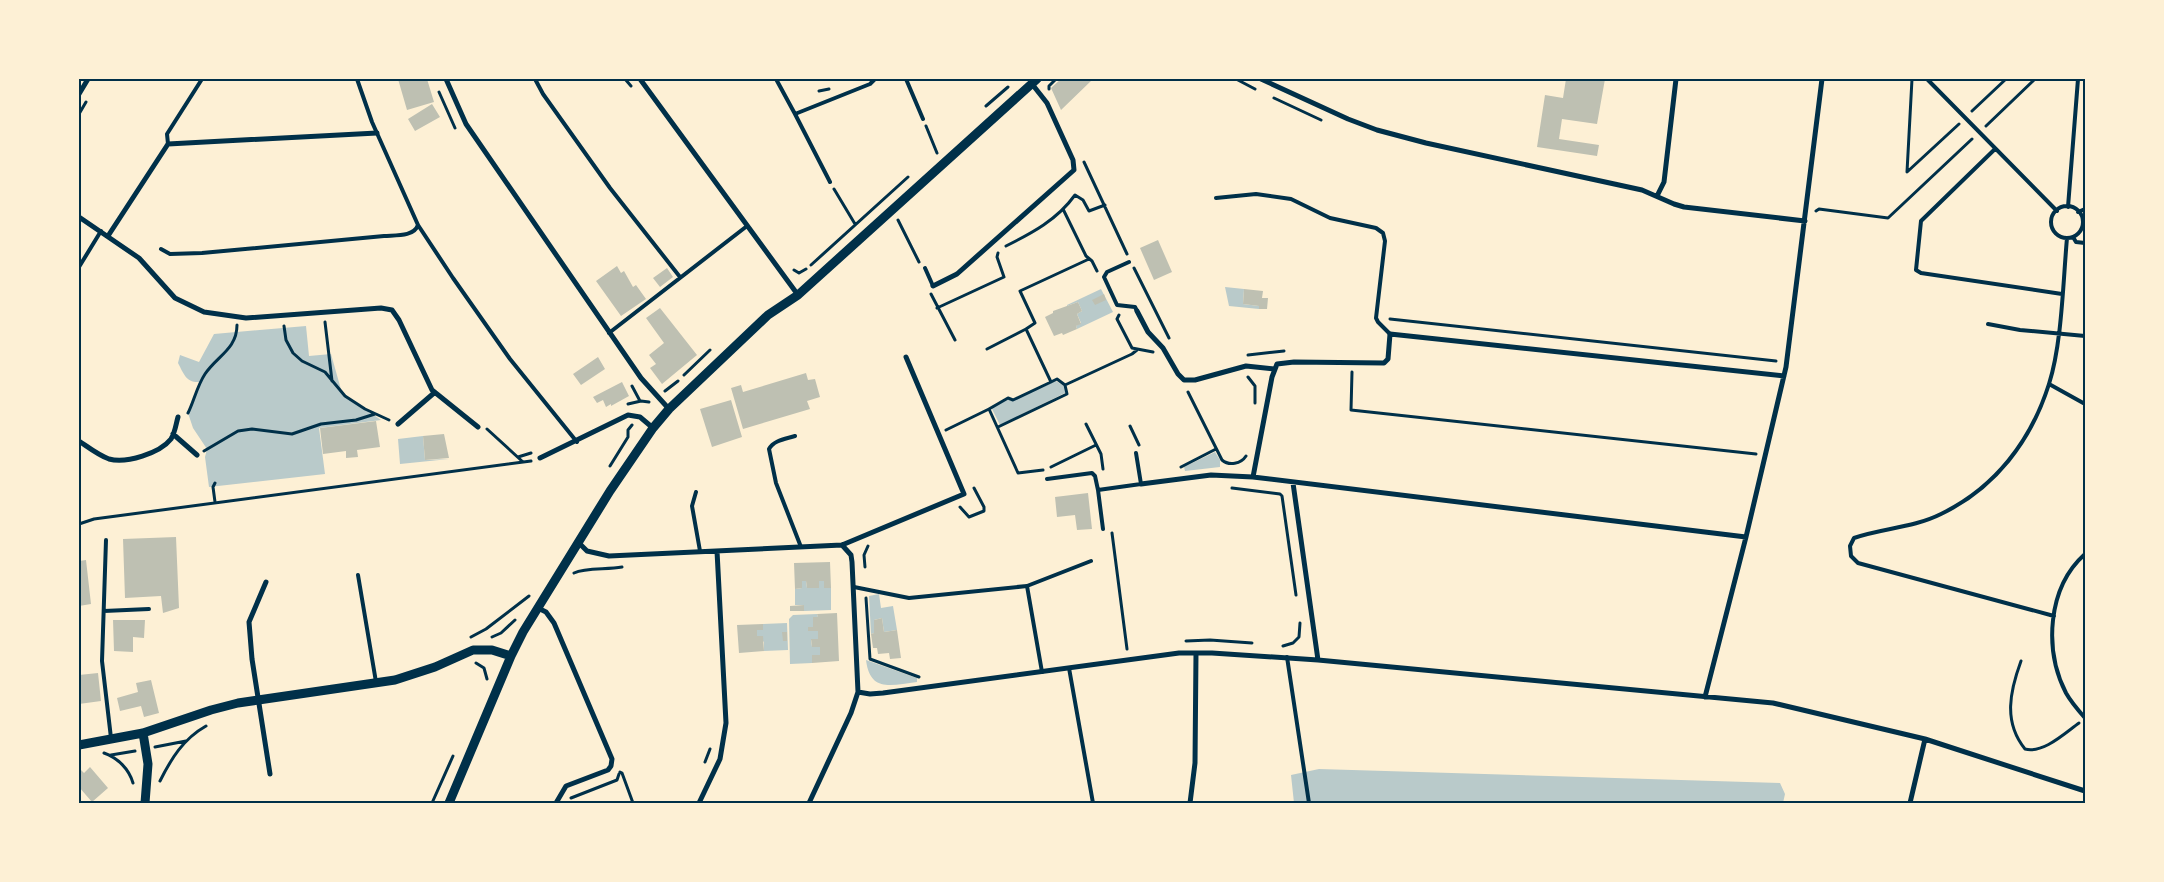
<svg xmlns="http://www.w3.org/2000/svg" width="2164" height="882" viewBox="0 0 2164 882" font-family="Rubik,sans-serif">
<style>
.green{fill:#b9caca}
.building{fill:#bec0b2}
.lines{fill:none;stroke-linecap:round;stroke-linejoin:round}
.path{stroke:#003049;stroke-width:3}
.service{stroke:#003049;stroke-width:4}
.minor{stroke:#003049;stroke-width:5}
.tertiary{stroke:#003049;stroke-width:9}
.neatline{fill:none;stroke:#003049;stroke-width:2}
</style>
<rect width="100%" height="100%" fill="#fdf0d5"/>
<path class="green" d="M1225 287 1244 289 1243 304 1259 306V309L1229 306Z
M1101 289 1113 312 1077 329 1076 326 1081 323 1077 314 1082 311 1078 302 1067 306V305Z
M306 326 309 356 331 354 342 393 381 420 319 428 325 474 209 487 205 457 207 449 193 428 188 413 200 382C186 383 184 374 178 363L180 355 199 362 214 334Z
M1056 381 1064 386 1067 392 1000 425 991 407 1009 399 1011 401Z
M423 436 425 460 449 459 400 464 398 439Z
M1215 452 1220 460V467L1185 471 1184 467Z
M802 581H806L807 588H819V581H824L831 588V610L804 611V605H795V589L802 588Z
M879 594 881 608 893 606 897 630 884 632 882 618 874 620V633L871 634 869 596Z
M817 614 818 617H813V627H808V631H818V639L811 640 812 647H820V655H812V663L790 664 789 619 793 615Z
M787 623 788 650 764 651V642L757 636V630H763V624Z
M866 660 917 678V682C892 685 870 693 866 660Z
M1319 769 1780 783 1785 794 1783 803H1294L1291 775Z"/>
<path class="building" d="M398 79H427L434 102 407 110Z
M1061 79H1088L1091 81 1061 110 1051 88Z
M1566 79H1605L1597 124 1562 119 1559 139 1599 145 1597 156 1537 147 1545 95 1563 98Z
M432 104 440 117 415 131 408 119Z
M1158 240 1172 272 1154 280 1140 248Z
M617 266 621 273 624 271 633 287 636 285 646 299 621 316 596 281Z
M667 268 673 277 660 287 653 278Z
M1244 289 1263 291 1262 298H1268L1267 309H1259V306L1243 304Z
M1104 294 1106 300 1095 305 1092 300Z
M1078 302 1082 311 1077 314 1081 324 1076 326 1077 329 1063 335 1062 333 1054 336 1045 317 1053 313V311Z
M660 308 697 355 662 384 650 368 656 364 649 355 664 343 646 318Z
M598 357 605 369 581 385 573 374Z
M806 373 808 380 815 379 820 397 807 401 810 409 743 429 731 388 741 385 743 392Z
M622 382 629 396 611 406V404L606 407 603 400 597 403 593 397Z
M731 400 742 437 712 447 700 409Z
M376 421 380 447 357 450 358 457 346 458V451L323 454 320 428Z
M444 434 449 458 425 460 423 436Z
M1088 493 1092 529 1077 530 1075 515 1057 517 1055 497Z
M176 537 179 608 163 613 161 596 125 598 123 539Z
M86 560 91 604 79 606V561Z
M830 562 831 588H824V581H819V588H807L806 581H802V588L795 589 794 563Z
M804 605V611H790V606Z
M837 613 839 661 812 663V655H820V647H812L811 639H818V631H808V627H813V617H818L817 614Z
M882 618 884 632 897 630 901 658 890 659 889 653 878 654 877 648H873L871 634 874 633V620Z
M113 620H145L144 638 133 637V652L114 651Z
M763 624V630H757V636H763L764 651 739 653 737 625Z
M782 632H787V641H783Z
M98 673 101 701 79 704V675Z
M151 680 159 713 144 717 141 706 120 711 117 698 138 692 136 683Z
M90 767 108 788 92 802 79 787V771L80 769 84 773Z"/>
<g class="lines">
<path class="path" d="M625 79 631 86
M1236 79 1255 89
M1912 79 1907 172 1959 124
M1049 89V86L1056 79
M819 91 829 89
M439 92 455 128
M1274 98 1321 120
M986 106 1008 87
M1972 111 2006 79
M79 114 86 102
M926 126 937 153
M1986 126 2035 79
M1084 162 1127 254
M834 189 855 224
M1063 209 1086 256 1092 261 1097 271
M1816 211 1819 209 1888 218 1972 139
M898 220 919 262
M1006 246C1032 233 1057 220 1075 195L1083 200 1089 211 1105 205
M811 265 908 177
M1134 268 1169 338
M794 270 799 273 806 269
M931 294 955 340
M937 308 1004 277 997 257 998 253
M1119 315 1117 319 1132 348 1153 352
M1390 319 1776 361
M325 322 332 381
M284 326 286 340 293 353 302 361 325 372 345 396 365 409 389 420
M987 349 1026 329
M1248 355 1284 351
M1352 372 1351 410 1756 454
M684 375 710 350
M1248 377 1255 386V403
M1051 382 1057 379 1065 385 1132 354 1137 350
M632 386 640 401
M665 391 678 381
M1188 392 1222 460C1229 466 1241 464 1246 456
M628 404 641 401 649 402
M989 409 1008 398 1013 400 1051 382 1026 329 1035 323 1020 291 1089 259
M188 413C194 401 197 386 205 374 217 356 237 349 237 325
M1086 424 1101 454 1103 469
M1130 426 1139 445
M998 427 1067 394 1065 385
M487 429 523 462
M946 430 989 409 1018 473 1043 470
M204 451 238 431 252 429 292 434 321 424 356 420 375 414
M518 457 531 453
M610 466 628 437V430L632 425
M1051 467 1096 445
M1181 467 1216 449
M215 483 213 487 215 502
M1232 488 1280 494 1282 496 1296 595
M960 507 969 517 984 511V507L974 488
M79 524 94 519 531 461
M1112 533 1127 649
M865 567 864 555 868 546
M574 573C586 567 607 570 622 567
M866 598 870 659 919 677
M471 637 486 629 529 596
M492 637 501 633 515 620
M1186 641 1210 640 1252 643
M1283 646 1293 643 1299 637 1300 623
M2021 661C2010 691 2003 722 2025 749 2043 754 2065 733 2079 723
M476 663 484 668 487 679
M155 747 186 741
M104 753C118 758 129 769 133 783
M111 755 135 751
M705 762 710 749
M620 772 622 773 633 803
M160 781C171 759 183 739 206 726
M571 798 617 780 619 774
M432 803 453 756"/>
<path class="service" d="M357 79 372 122 418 225 453 278 510 359 577 442
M535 79 543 94 610 188 680 277
M776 79 795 114
M906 79 923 119
M1927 79 2057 211
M168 144 167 134 202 79
M1995 149 1921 221 1916 270 1921 273 2062 294
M830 182 795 114 870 84 875 79
M1216 198 1256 194 1291 199 1330 218 1376 228 1383 233 1385 241 1376 318 1378 322 1390 334
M2051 222a16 16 0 1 1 32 0a16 16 0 1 1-32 0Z
M2068 207 2078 79
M2078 212 2085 209
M2073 237 2076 242 2085 243
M161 249 170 254 202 253 384 236C395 235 414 237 418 225
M1129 262 1107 272 1104 277 1117 305 1135 307 1137 311
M79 267 101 231
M925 268 933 286
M1988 324 2020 330 2085 336
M609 333 747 226
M2049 384 2085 404
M795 436C786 439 774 440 769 449L776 483 801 547
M1047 479 1092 473 1095 476 1098 490 1141 484 1136 453
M1098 490 1103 529
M696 492 692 506 700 551
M106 540 102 661 111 738
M2085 554C2047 588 2044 650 2066 693 2071 702 2078 710 2085 718
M358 575 376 682
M1027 586 1091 561
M854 587 909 598 1027 586 1042 672
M104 611 149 609
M2054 616 1858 563 1851 556 1850 546 1854 538C1883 528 1913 528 1941 514 1995 488 2031 441 2049 384 2062 343 2063 282 2067 238
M1287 657 1309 803
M1069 668 1093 803"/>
<path class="minor" d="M446 79 466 124 641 378 669 409
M640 79 798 295
M1261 79 1348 119 1377 130 1426 143 1642 190 1674 204 1684 207 1805 221
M79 94 88 79
M1657 196 1664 182 1676 79
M79 217 139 258 175 298 204 312 246 318 381 308 392 310 399 320 432 390 478 427
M108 236 168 144 377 133
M933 286 957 274 1074 170 1073 160 1047 103 1032 84
M1137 311 1148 332 1163 348 1178 374 1184 380H1195L1246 366 1274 369
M398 424 434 393
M173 434 197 455
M79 441C88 447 98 455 109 459 126 464 160 453 171 439 175 433 176 424 178 417
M540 458 628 415 640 417 653 428
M1253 477 1272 377 1277 364 1294 362 1384 363 1388 359 1390 334 1784 376
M1293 483 1318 660
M1141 484 1211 475 1253 477 1746 537
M579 543 587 551 609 556 842 545 964 494 906 357
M266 582 249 622 252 659 270 774
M538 608 546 612 554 623 612 759 611 766 608 770 566 786 556 803
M858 692 870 694 883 693 1179 653H1212L1318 660 1773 703 1925 739 2085 791
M1705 697 1746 537 1786 367 1822 79
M699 803 720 759 726 723 717 551
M809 803 851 713 858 692 852 562 851 555 842 545
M1190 803 1195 763 1196 653
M1910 803 1925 739"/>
<path class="tertiary" d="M143 733 148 764 145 803
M79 745 143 733 211 710 238 703 395 680 435 667 473 650H492L511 656
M449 803 511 656 523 632 610 491 653 428 669 409 768 315 798 295 1037 79"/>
</g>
<rect width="2164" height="882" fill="none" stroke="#fdf0d5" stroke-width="160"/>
<rect x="80" y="80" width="2004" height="722" class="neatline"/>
</svg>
